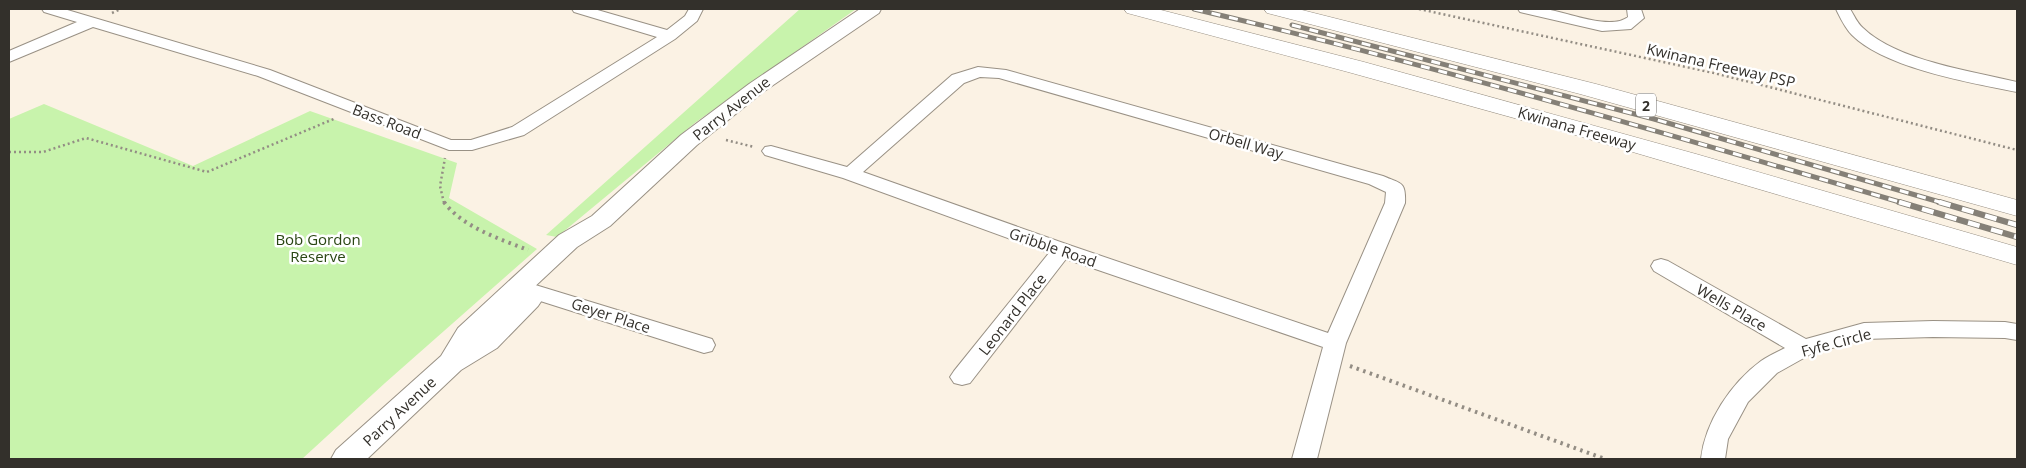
<svg xmlns="http://www.w3.org/2000/svg" width="2026" height="468" viewBox="0 0 2026 468" font-family="'Open Sans',sans-serif">
<style>
.green{fill:#c8f3ac}
.lines{fill:none;stroke-linecap:round;stroke-linejoin:round}
.minor-casing{stroke:#999185;stroke-width:2}
.major-casing{stroke:#999185;stroke-width:2}
.highway-casing{stroke:#999185;stroke-width:1}
.path-far1{stroke:#938d84;stroke-width:2.5;stroke-dasharray:2 3;stroke-linecap:butt}
.path{stroke:#938d84;stroke-width:4;stroke-dasharray:2.5 4.5;stroke-linecap:butt}
.minor{fill:#fff;fill-rule:evenodd}
.major{fill:#fff;fill-rule:evenodd}
.highway{fill:#fff;fill-rule:evenodd}
.rail-far1-casing{stroke:#858077;stroke-width:5}
.rail-casing{stroke:#858077;stroke-width:6}
.rail-far1{stroke:#fff;stroke-width:3;stroke-dasharray:9;stroke-linecap:butt}
.rail{stroke:#fff;stroke-width:4.5;stroke-dasharray:12;stroke-linecap:butt}
.labels{text-anchor:middle;dominant-baseline:central;stroke-width:5;stroke-linejoin:round;paint-order:stroke}
.shield{fill:#fff;stroke:#706e6b;stroke-width:1}
.shield-label{font-size:14px;font-weight:bold;fill:#33302b}
.street-label{font-size:15px;fill:#33302b;stroke:#fff}
.park-label{font-size:15px;fill:#2a4613;stroke:#fff}
</style>
<rect width="100%" height="100%" fill="#fbf2e4"/>
<path class="green" d="M800 9H856L696 122 557 237 546 235Z
M44 104 193 166 310 111 457 163 449 198 537 249 385 383 302 459H9V119Z"/>
<g class="lines">
<g class="minor-casing">
<path id="minor" d="M42 9H64L270 70 451 140H471L512 127 657 37 574 12 572 9H594L667 30 685 16 689 9H703L697 21 675 39 524 135 472 150H449L258 76 93 27 9 62V51L77 22 44 12Z
M1518 9C1527 9 1536 8 1545 9 1567 12 1610 31 1628 17L1627 9H1641L1644 18 1631 29 1602 31 1520 12Z
M1836 9H1850C1854 15 1857 23 1863 28 1897 61 1972 71 2017 82V92C1971 83 1885 68 1852 35 1845 28 1840 17 1836 9Z
M978 67 1006 70 1383 176C1401 184 1406 181 1405 203L1346 343 1317 459H1292L1323 347 1066 259 970 383 962 385 954 383 950 377 954 371 1049 253 843 178 765 155 762 151 765 147 771 146 847 167 952 75ZM980 77 999 78 1369 184 1386 192 1385 203 1328 333 1069 245 863 172 964 83Z
M1661 259 1668 261 1806 339 1864 323 1933 321 2005 322 2017 324V340L2005 338 1933 337 1864 339 1811 354 1777 373 1748 402 1728 439 1725 459H1701C1705 422 1731 383 1761 361 1768 356 1777 352 1785 348L1654 271 1651 266 1654 261Z
M519 280 712 339 715 345 712 351 704 353 512 292 508 287 512 282Z"/>
</g>
<g class="major-casing">
<path id="major" d="M860 9H881L879 13 763 92 697 145 610 226 577 247 530 291 538 294 542 300 538 306 497 348 461 370 367 459H331L336 450 441 356 458 328 559 235 592 216 681 135 749 84Z"/>
</g>
<g class="highway-casing">
<path id="highway" d="M1124 9H1157L1364 62 1696 154 2017 247V265L1568 133 1348 72 1127 13Z
M1264 9H1298L1596 84 2017 200V216L1580 94 1267 13Z"/>
</g>
<path class="path-far1" d="M1419 9 1714 73 2017 150
M112 13 121 9
M726 140 754 147
M9 152H43L86 138 207 172 336 118
M444 203 440 186 445 158"/>
<path class="path" d="M444 202C462 227 500 239 528 250
M1350 366 1605 459"/>
<use href="#minor" class="minor"/>
<use href="#major" class="major"/>
<use href="#highway" class="highway"/>
<g class="rail-far1-casing">
<path id="rail-far1" d="M1194 9C1433 65 1668 134 1903 203
M1292 25 1654 119 1943 203"/>
</g>
<g class="rail-casing">
<path id="rail" d="M1899 202 2017 237
M1939 202 2017 225"/>
</g>
<use href="#rail-far1" class="rail-far1"/>
<use href="#rail" class="rail"/>
</g>
<g class="labels">
<rect class="shield" x="1636" y="93.5" width="20" height="23" rx="4"/>
<g class="shield-label">
<text x="1646" y="105">2</text>
</g>
<g class="street-label">
<text transform="translate(1721 65) rotate(13)">Kwinana Freeway PSP</text>
<text transform="translate(731 108) rotate(-38)">Parry Avenue</text>
<text transform="translate(387 121) rotate(21)">Bass Road</text>
<text transform="translate(1577 128) rotate(16)">Kwinana Freeway</text>
<text transform="translate(1246 143) rotate(16)">Orbell Way</text>
<text transform="translate(1053 247) rotate(19)">Gribble Road</text>
<text transform="translate(1732 307) rotate(30)">Wells Place</text>
<text transform="translate(1012 314) rotate(-52)">Leonard Place</text>
<text transform="translate(611 315) rotate(18)">Geyer Place</text>
<text transform="translate(1836 342) rotate(-15)">Fyfe Circle</text>
<text transform="translate(399 411) rotate(-43)">Parry Avenue</text>
</g>
<g class="park-label">
<text x="318" y="239">Bob Gordon<tspan x="318" dy="17">Reserve</tspan></text>
</g>
</g>
<rect width="2026" height="468" fill="none" stroke="#33302b" stroke-width="20"/>
</svg>
